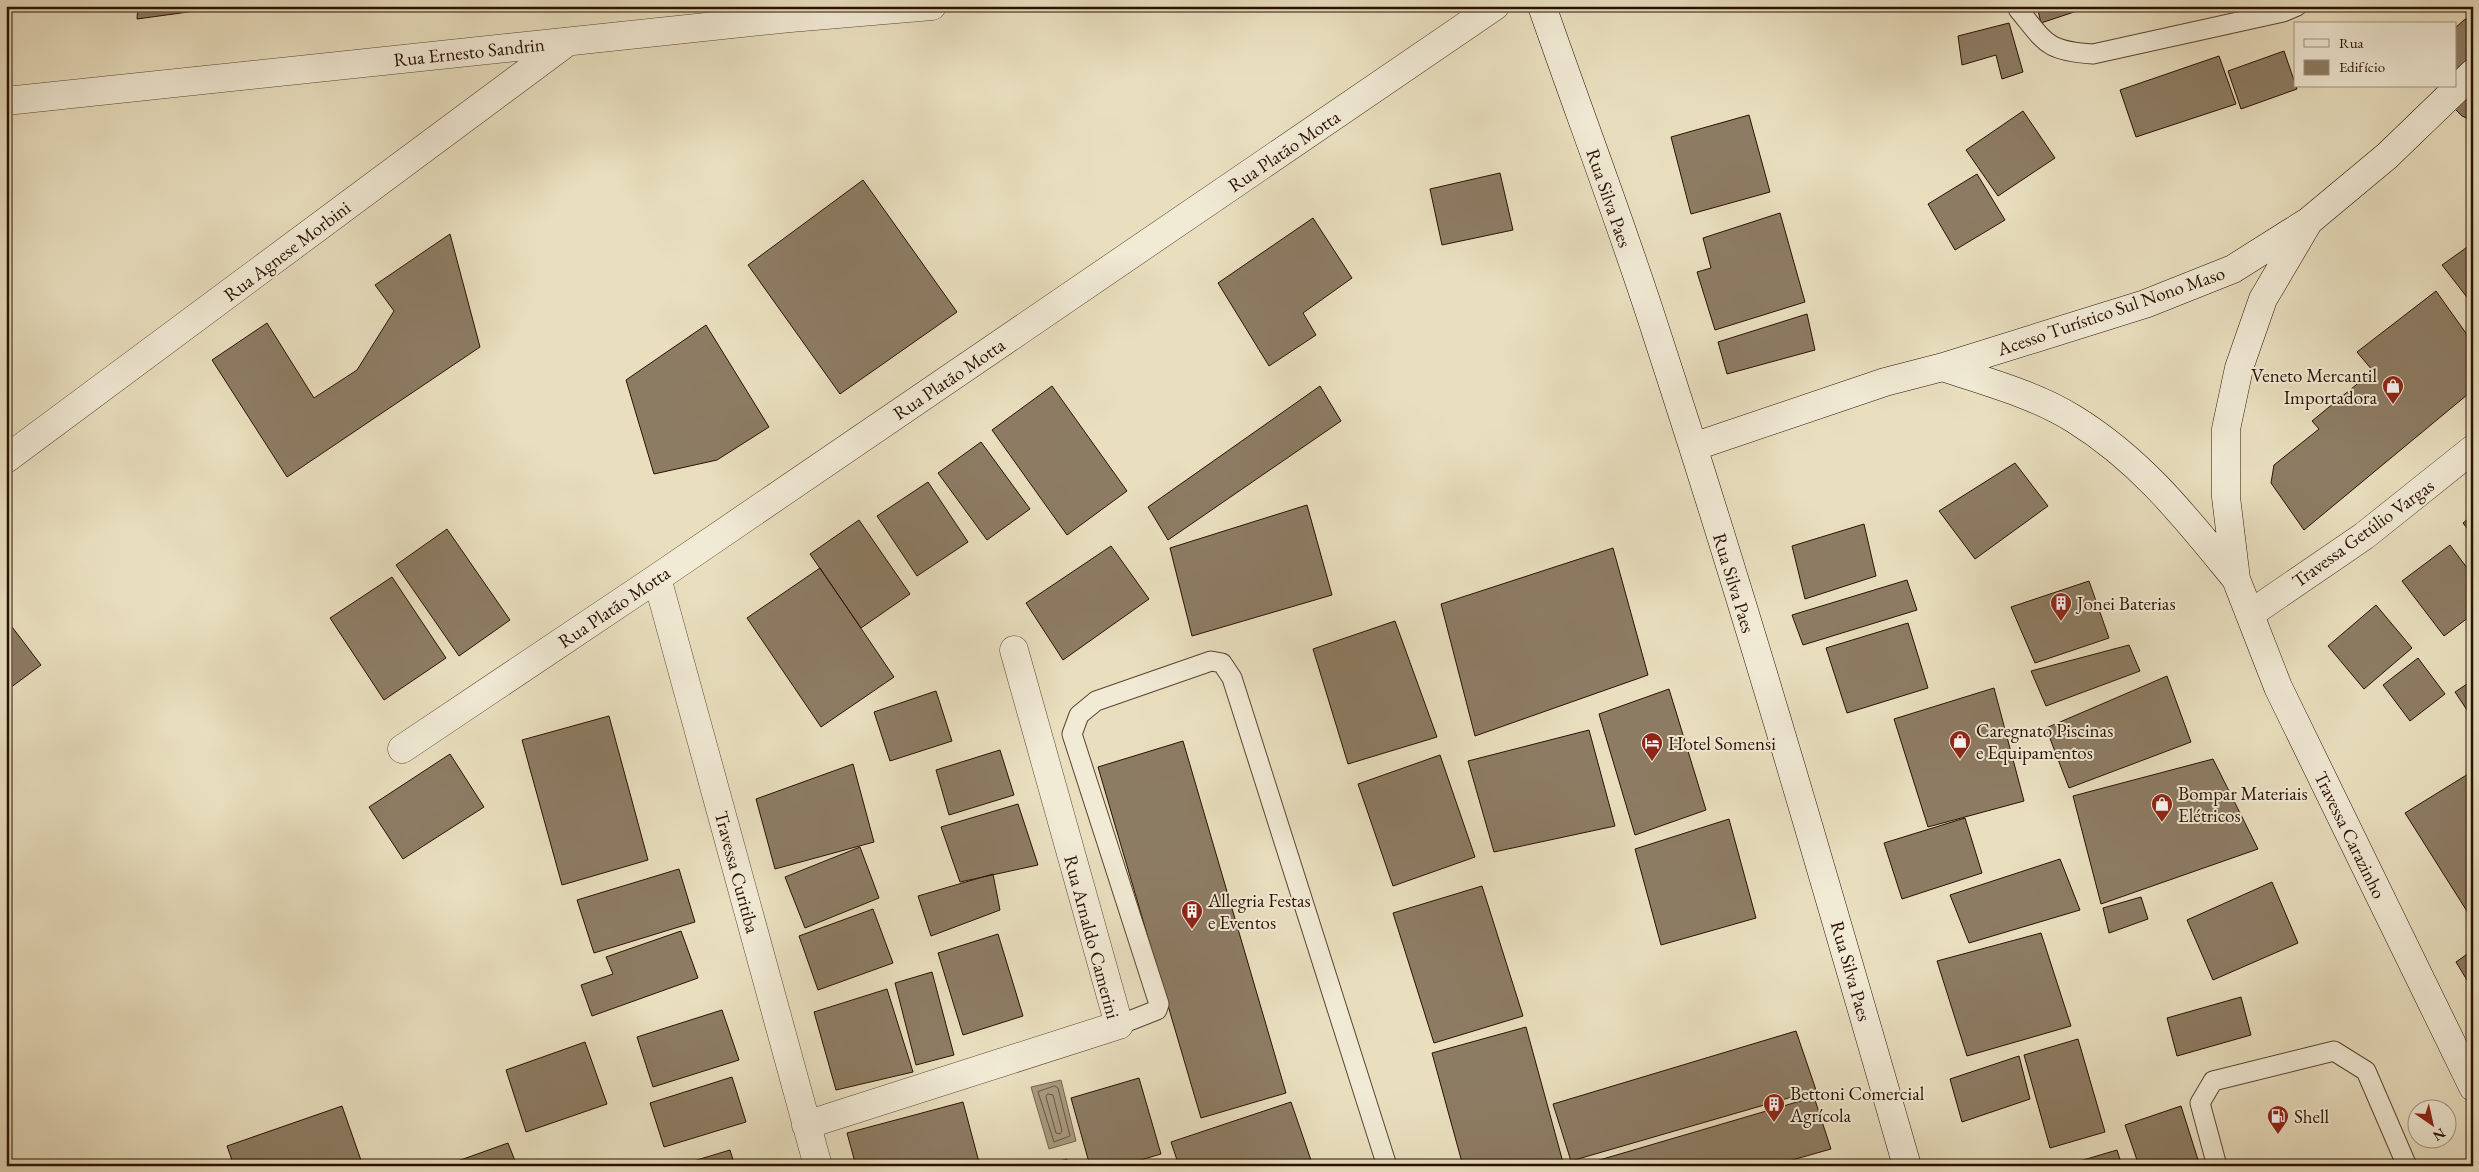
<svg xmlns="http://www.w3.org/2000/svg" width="2479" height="1172" viewBox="0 0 2479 1172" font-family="'EB Garamond',serif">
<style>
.water{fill:#a8997f;stroke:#76634d}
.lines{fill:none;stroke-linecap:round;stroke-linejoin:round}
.shore{stroke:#695540;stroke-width:1}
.building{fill:#8d7c64;stroke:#2a1102}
.lane-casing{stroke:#5a4431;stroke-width:21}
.street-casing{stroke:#5a4431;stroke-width:29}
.secondary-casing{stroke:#2a1102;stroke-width:29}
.lane{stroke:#f1ead5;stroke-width:19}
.street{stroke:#f1ead5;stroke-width:28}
.secondary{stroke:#f1ead5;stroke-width:28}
.labels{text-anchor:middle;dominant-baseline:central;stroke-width:4;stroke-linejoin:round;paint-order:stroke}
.street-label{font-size:19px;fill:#2a1102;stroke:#f1ead5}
.poi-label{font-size:19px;fill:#2a1102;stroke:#f1ead5;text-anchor:start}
</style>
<rect width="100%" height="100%" fill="#e9dfbf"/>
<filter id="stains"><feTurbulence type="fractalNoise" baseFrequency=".004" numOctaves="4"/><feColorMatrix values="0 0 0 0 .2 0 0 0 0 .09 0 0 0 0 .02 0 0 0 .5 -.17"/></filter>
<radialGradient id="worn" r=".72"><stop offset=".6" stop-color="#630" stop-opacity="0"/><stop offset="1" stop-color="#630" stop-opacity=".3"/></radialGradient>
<path class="water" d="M1061 1080 1076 1141 1049 1149 1031 1087Z"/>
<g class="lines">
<path class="shore" d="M1055 1086 1058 1088 1070 1136 1054 1142 1038 1092Z
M1048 1094 1053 1095 1062 1131 1060 1134 1056 1133 1046 1097Z"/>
</g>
<path class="building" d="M138 6H232L137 19Z
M2037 6H2092L2041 23Z
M2473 16V121L2462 116 2449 103 2455 86V28L2464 20Z
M2009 23 2023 72 2002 79 1996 55 1962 65 1958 36Z
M2284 51 2297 89 2241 109 2228 71Z
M2219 56 2236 104 2136 137 2120 90Z
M2023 111 2055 158 1998 196 1966 150Z
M1749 115 1770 192 1691 214 1671 137Z
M1500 173 1513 230 1442 245 1430 189Z
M1977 174 2005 220 1955 250 1928 204Z
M863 180 957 312 840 394 748 265Z
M1780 213 1805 302 1715 330 1697 272 1711 268 1703 238Z
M1313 218 1352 278 1303 313 1316 335 1269 366 1218 283Z
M450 234 480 347 287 477 212 360 267 323 314 398 357 370 394 311 375 285Z
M2473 243V305L2442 265Z
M2436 291 2473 343V390L2304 530 2271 483 2274 465 2319 429 2312 421 2373 371 2357 352Z
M1807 314 1815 350 1727 374 1718 342Z
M706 325 769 427 717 460 654 474 626 380Z
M1052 386 1127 491 1067 535 992 430Z
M1320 386 1341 421 1168 540 1148 507Z
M981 442 1030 509 987 540 938 473Z
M2015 463 2048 506 1975 559 1939 511Z
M928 482 968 542 917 576 877 516Z
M1307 505 1332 595 1192 636 1170 548Z
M2473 515V536L2463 523Z
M859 520 910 594 861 628 810 554Z
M1864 524 1876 576 1805 599 1792 546Z
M447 529 510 620 459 656 396 565Z
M2450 545 2473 576V614L2444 636 2402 581Z
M1111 546 1149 599 1063 660 1026 603Z
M1613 548 1648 675 1475 736 1441 604Z
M820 568 894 677 821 727 747 618Z
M392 577 446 658 384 700 330 618Z
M1907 580 1917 610 1803 645 1792 615Z
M2089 581 2109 638 2035 663 2011 607Z
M2376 605 2412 648 2364 689 2328 646Z
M6 619 41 665 6 691Z
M1395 621 1437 737 1348 764 1313 649Z
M1908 623 1928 688 1847 713 1826 648Z
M2129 645 2140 671 2046 706 2031 671Z
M2418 658 2445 694 2410 721 2383 685Z
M2167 676 2191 742 2069 788 2046 728Z
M2473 680V719L2455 692Z
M1994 688 2024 801 1928 827 1894 719Z
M1669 689 1706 810 1635 835 1599 714Z
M936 691 952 741 890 761 874 712Z
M609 716 648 860 562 885 522 740Z
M1589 730 1615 826 1494 852 1468 761Z
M1183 741 1286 1093 1201 1118 1098 767Z
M1000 750 1014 795 949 815 936 770Z
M450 754 484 807 403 859 369 807Z
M1440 755 1475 857 1393 886 1358 784Z
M2213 759 2258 849 2101 904 2073 796Z
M853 764 874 842 775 869 756 799Z
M2473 771V914L2470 916 2405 813Z
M1018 804 1038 865 960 882 941 827Z
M1965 818 1982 873 1902 899 1884 843Z
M1729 819 1756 918 1661 945 1635 849Z
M860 847 879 898 805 928 785 877Z
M2060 859 2080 910 1969 943 1950 895Z
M679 869 695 922 594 953 577 900Z
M993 874 1000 910 931 936 918 896Z
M2272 882 2298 943 2213 980 2187 920Z
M1482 886 1523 1016 1434 1043 1393 913Z
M2141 897 2148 919 2109 933 2103 908Z
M873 909 893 963 818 990 799 936Z
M681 931 698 978 592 1016 581 985 613 974 606 957Z
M2041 933 2071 1026 1967 1056 1937 961Z
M998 934 1023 1016 963 1035 938 953Z
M2473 950V990L2456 962Z
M932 972 954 1055 916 1065 895 983Z
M887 989 913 1072 836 1090 814 1012Z
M2241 997 2251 1035 2177 1056 2167 1018Z
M722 1010 739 1060 653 1087 637 1037Z
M1526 1027 1564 1166H1463L1432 1053Z
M1796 1031 1816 1090 1571 1161 1553 1104Z
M2078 1039 2105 1132 2050 1148 2024 1055Z
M585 1042 607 1104 526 1132 506 1070Z
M2019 1056 2030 1099 1962 1122 1950 1079Z
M732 1077 746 1122 664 1147 650 1103Z
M1139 1078 1161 1154 1120 1166H1090L1071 1098Z
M1814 1097 1831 1149 1771 1166H1579Z
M963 1102 980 1166H856L847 1133Z
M1291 1102 1313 1166H1179L1171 1142Z
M342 1106 363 1166H234L227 1146Z
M2181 1106 2200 1166H2139L2125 1125Z
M508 1143 517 1166H457L455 1162Z
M730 1150 735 1166H677Z
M2117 1150 2122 1166H2063Z
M1067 1159 1069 1166H1040Z"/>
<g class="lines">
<g class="lane-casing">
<path id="lane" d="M2018 9C2046 43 2046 51 2093 54L2283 12 2297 6
M1119 1025 1157 1010 1159 1004 1072 734 1079 715 1096 701 1211 661 1222 663 1232 678 1387 1166
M2217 1166 2200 1103 2213 1081 2334 1051 2366 1071 2407 1166"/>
</g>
<g class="street-casing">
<path id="street" d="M6 101 790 18 932 6
M6 459 566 43
M657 578 818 1166
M2250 614 2364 536 2473 449
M402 749 657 578 1495 6
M806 1125 1119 1025 1014 650"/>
</g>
<g class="secondary-casing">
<path id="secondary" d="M1542 6C1580 116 1622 225 1657 335 1747 610 1827 888 1907 1166
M2309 221 2263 299 2239 368 2226 429V497L2236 579 2278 687 2473 1087
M1943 367C1986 382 2034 394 2074 419 2142 461 2186 518 2236 579
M1693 447 1885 382 1943 367 2145 304 2233 269 2309 221 2387 156 2473 73"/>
</g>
<use href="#lane" class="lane"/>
<use href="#street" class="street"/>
<use href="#secondary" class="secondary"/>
</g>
<defs>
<g id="shop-pin" transform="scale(1.125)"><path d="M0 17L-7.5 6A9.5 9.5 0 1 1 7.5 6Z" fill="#8f2418" stroke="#f1ead5"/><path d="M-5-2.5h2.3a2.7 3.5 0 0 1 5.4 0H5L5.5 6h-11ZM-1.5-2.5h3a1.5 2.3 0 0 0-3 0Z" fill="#fff"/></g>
<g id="building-pin" transform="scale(1.125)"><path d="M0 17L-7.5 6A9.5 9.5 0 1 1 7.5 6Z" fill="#8f2418" stroke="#f1ead5"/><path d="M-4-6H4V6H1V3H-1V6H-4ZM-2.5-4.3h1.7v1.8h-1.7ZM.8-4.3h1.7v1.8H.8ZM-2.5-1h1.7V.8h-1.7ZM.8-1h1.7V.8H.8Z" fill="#fff"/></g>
<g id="hotel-pin" transform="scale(1.125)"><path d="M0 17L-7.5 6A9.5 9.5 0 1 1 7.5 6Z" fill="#8f2418" stroke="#f1ead5"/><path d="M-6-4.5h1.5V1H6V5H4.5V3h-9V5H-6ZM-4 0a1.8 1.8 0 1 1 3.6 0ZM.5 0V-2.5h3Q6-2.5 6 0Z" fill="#fff"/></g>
<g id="fuel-pin" transform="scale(1.125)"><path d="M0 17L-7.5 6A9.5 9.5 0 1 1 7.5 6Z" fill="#8f2418" stroke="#f1ead5"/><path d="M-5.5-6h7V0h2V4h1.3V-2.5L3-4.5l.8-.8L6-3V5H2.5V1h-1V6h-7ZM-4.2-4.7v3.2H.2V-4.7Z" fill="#fff"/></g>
</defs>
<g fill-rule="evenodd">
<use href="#shop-pin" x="2393" y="386"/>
<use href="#building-pin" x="2061" y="603"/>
<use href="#shop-pin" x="1960" y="741"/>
<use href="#hotel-pin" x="1652" y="743"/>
<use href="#shop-pin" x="2162" y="804"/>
<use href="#building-pin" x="1192" y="911"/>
<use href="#building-pin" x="1774" y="1104"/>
<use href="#fuel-pin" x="2278" y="1116"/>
</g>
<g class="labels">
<g class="street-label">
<text transform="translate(469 52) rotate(-6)">Rua Ernesto Sandrin</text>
<text transform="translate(1284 151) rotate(-34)">Rua Platão Motta</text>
<text transform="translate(1609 198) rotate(71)">Rua Silva Paes</text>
<text transform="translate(287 251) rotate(-37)">Rua Agnese Morbini</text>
<text transform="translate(2111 311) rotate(-19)">Acesso Turístico Sul Nono Maso</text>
<text transform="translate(949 379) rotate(-34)">Rua Platão Motta</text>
<text transform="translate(2363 533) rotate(-36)">Travessa Getúlio Vargas</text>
<text transform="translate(1734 583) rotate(73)">Rua Silva Paes</text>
<text transform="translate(614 607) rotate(-34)">Rua Platão Motta</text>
<text transform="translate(2350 835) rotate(64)">Travessa Carazinho</text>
<text transform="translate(737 872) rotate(75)">Travessa Curitiba</text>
<text transform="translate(1092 937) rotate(75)">Rua Arnaldo Camerini</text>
<text transform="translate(1851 971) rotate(74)">Rua Silva Paes</text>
</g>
<g class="poi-label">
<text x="2377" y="375" text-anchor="end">Veneto Mercantil<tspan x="2377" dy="22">Importadora</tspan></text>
<text x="2077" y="603">Jonei Baterias</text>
<text x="1976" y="730">Caregnato Piscinas<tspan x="1976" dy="22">e Equipamentos</tspan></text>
<text x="1668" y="743">Hotel Somensi</text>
<text x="2178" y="793">Bompar Materiais<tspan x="2178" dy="22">Elétricos</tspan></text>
<text x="1208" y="900">Allegria Festas<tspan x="1208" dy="22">e Eventos</tspan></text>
<text x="1790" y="1093">Bettoni Comercial<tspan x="1790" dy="22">Agrícola</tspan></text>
<text x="2294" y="1116">Shell</text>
</g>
</g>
<rect width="2479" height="1172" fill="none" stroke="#e9dfbf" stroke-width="25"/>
<rect x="8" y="8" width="2464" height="1157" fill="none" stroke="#2a1102" stroke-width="2.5"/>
<rect x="12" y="12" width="2454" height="1147" fill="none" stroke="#2a1102"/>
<rect x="2294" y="22" width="162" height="65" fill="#f1ead5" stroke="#a19381"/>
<rect x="2304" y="39" width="25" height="8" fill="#f1ead5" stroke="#a19381"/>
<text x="2339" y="48" font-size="15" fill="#2a1102">Rua</text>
<rect x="2304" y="60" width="25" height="15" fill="#8d7c64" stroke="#a19381"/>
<text x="2339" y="72" font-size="15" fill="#2a1102">Edifício</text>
<g transform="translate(2432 1124) rotate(146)"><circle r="24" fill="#f1ead5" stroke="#a19381"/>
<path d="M0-4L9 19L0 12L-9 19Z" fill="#8f2418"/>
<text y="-8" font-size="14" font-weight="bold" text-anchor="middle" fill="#2a1102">N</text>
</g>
<rect width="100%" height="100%" filter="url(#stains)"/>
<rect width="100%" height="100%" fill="url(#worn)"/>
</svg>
